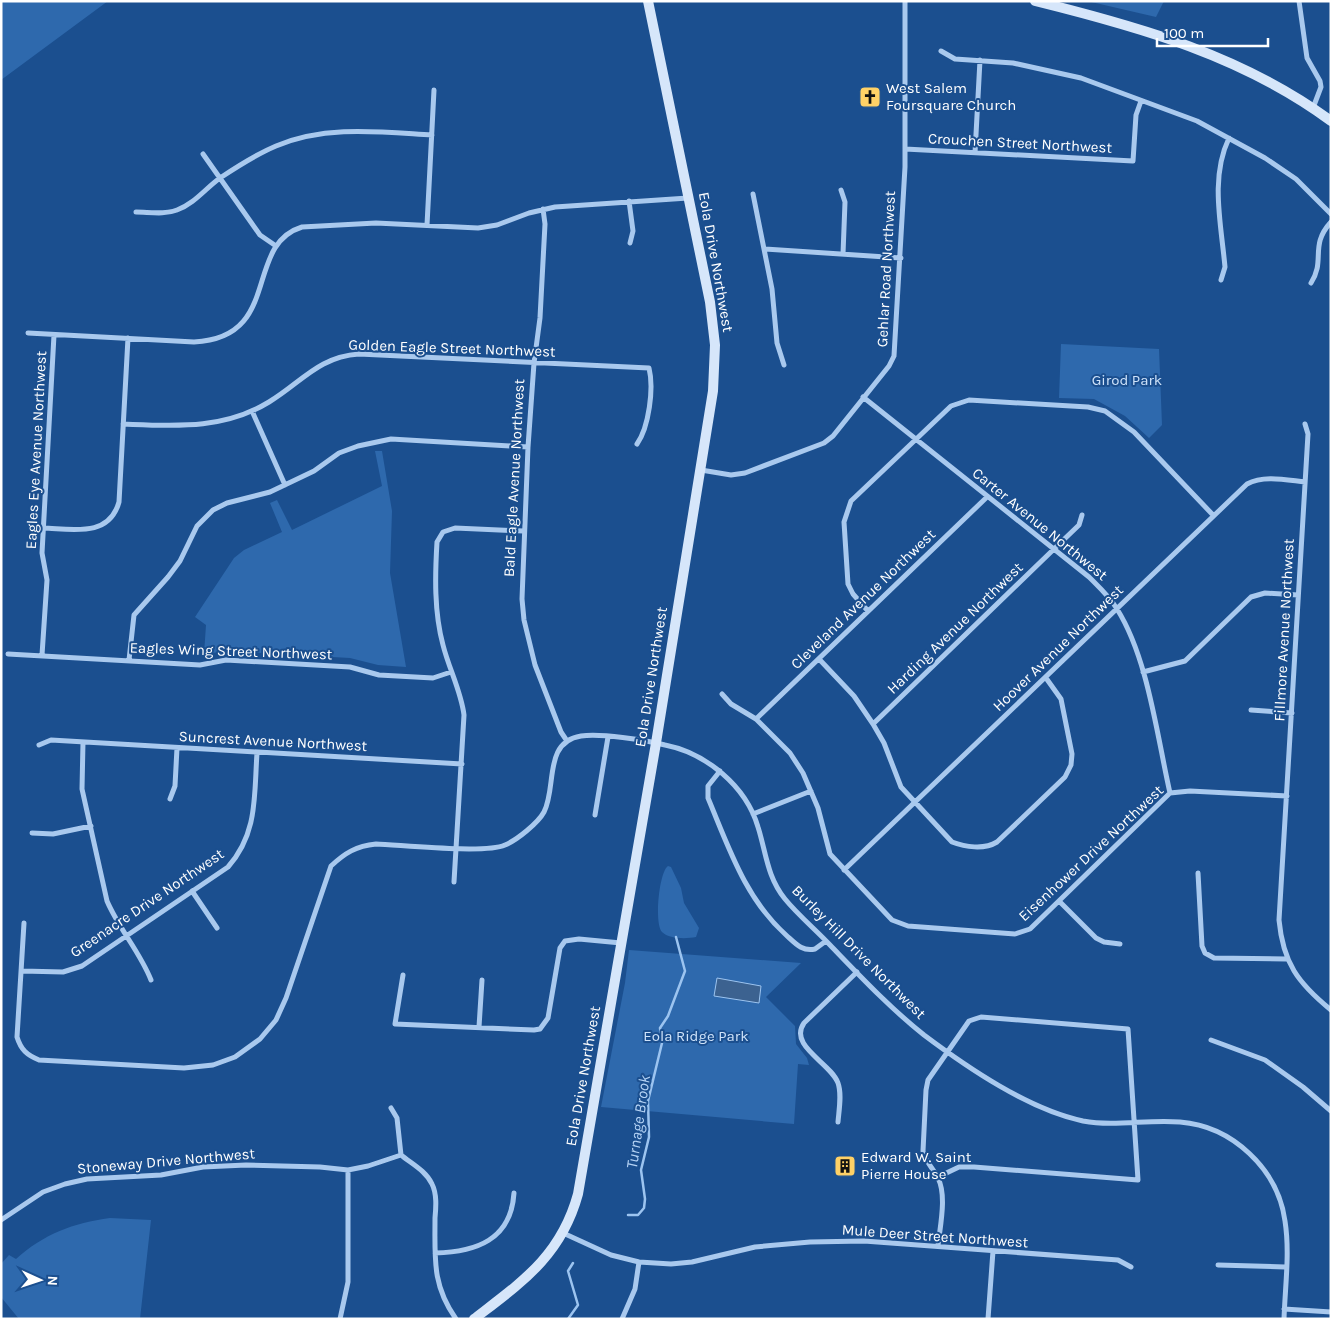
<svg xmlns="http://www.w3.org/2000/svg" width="1332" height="1320" viewBox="0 0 1332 1320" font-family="Karla,sans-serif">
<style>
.green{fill:#2e69ad}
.water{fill:#3c6290;stroke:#9cc4f0}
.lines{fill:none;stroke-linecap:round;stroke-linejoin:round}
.stream{stroke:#9cc4f0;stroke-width:2.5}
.minor{stroke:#a9c9ee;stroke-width:5}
.secondary{stroke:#d6e6fa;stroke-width:10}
.labels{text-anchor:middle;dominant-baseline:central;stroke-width:4;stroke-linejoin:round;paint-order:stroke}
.poi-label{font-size:15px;fill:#fff;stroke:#1b4f8f;text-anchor:start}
.street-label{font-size:15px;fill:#fff;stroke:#1b4f8f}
.park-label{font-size:15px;fill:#cfe3fa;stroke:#1b4f8f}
.water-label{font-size:16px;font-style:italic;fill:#b5d3f5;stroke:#1b4f8f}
</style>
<rect width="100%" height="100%" fill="#1b4f8f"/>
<path class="green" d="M1 1H108L1 80Z
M1087 1H1164L1156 17Z
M1061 344 1159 349 1162 425 1149 438 1125 416 1094 399 1059 398Z
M375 451H382L392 511 390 573 406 667 378 665 350 658 228 651 204 654 206 625 195 617 234 558 244 550 282 532 270 503 277 500 292 530 382 486Z
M668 866 671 867 681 888 684 903 699 928 696 937C686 939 669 939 662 932 654 924 659 872 668 866Z
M629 950 801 963 766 997 795 1026 796 1044 807 1058 809 1065 798 1064 794 1124 601 1107 625 983Z
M110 1218 151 1220 140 1319H19L1 1297V1264L9 1255 16 1259C44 1234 73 1223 110 1218Z"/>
<path class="water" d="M717 978 761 986 759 1003 714 996Z"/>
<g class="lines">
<path class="stream" d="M628 1215H638L644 1208 645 1199 641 1170 649 1137 648 1101 662 1043 660 1028 668 1016 685 971 676 937
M568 1319 578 1305 568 1271 573 1263"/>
<path class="minor" d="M1299 1 1307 58 1320 81 1321 87 1313 108
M941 51 955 59 1013 63 1081 78 1197 121 1265 158 1296 179 1331 214
M905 149 1133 161 1136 115 1141 101
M975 153 980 60
M203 154 260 235 276 246
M841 190 845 202 843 254
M753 194 772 289 777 343 784 365
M629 201 633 231 630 243
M543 209 545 224 540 318 534 363 528 447 522 599 524 620 535 665 561 732 567 741
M136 212C149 212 164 215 177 210 194 204 206 188 220 178 238 166 257 154 276 146 326 125 380 132 432 135
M427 225 434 90
M765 249 901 258
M1221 280 1225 267C1221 223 1210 178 1229 138
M1311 283C1326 260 1309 246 1331 222
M28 333 194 342C283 338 243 245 302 227L376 223 478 228 497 225 529 213 555 207 688 198
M863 397 1089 577C1099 587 1110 597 1117 609 1148 658 1157 736 1170 793
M252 411 285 485
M123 424C175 426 223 430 269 402 302 382 318 357 359 354L649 368C654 388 649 427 637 444
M1305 424 1308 434 1279 920C1283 963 1298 983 1331 1010
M701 470 731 475 745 473 824 443 833 436 889 366 894 356 905 167V1
M43 528C72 529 109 538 119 502L128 338
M868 611 853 594 848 584 844 522 851 501 951 406 969 400 1088 407 1105 411 1134 432 1213 515
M8 654 200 665 226 660 350 667 379 675 433 678 451 672
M42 655 47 580 42 553 54 335
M819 659 854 696 873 724 884 743 901 787 952 842C965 847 984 850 997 842L1065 777 1071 765 1072 754 1061 699 1046 678
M129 660 134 615 168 577 180 561 197 526 213 510 227 503 270 492 314 471 339 453 358 446 391 439 528 447
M1143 672 1185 661 1251 597 1265 593 1298 595
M722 694 731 704 756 719 790 753 803 773 818 808 830 854 892 920 908 926 1015 934 1030 929 1170 793 1190 791 1287 796
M1251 710 1292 713
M756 719 987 497
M873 724 1054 549 1079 525 1082 515
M83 742 82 789 107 901C119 929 140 952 151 980
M39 745 51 740 462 764
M720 771 708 786V798C729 848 745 898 786 935 795 943 802 952 815 949L826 941
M170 799 175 786 177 748
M753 814 811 791
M595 815 608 737
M32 833 53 834 91 826
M844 870 1247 484C1264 475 1286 480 1305 482
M1198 873 1202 946 1205 953 1214 958 1286 959
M454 882 464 715C461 691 449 669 443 645 434 612 435 575 437 542L443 532 455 528 523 531
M192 891 217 928
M1059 901 1096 938 1104 942 1120 944
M24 923 17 1037C21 1050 27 1055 39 1060L184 1068 213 1065 235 1057 260 1039 276 1020 286 998 331 866C345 853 356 846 376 844 402 845 485 854 505 845 517 840 538 823 544 812 557 787 543 742 581 736 601 733 644 740 665 745 706 753 746 786 758 827 766 852 767 877 785 899 798 915 816 930 830 945 860 976 890 1008 924 1035 968 1068 1028 1109 1083 1121 1116 1127 1147 1119 1180 1122 1232 1126 1278 1169 1285 1221 1290 1253 1285 1287 1284 1319
M22 971 63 972 82 966 228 867C258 833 254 796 257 753
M403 975 395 1024 534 1030 540 1029 548 1018 560 948 565 941 579 939 621 943
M479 1027 482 980
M1211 1040 1265 1060 1303 1087 1331 1111
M391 1108 397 1118 401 1155
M838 1122C839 1110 842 1094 838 1083 831 1063 788 1046 804 1023L857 972
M401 1155C412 1164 426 1171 432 1184 437 1194 436 1207 435 1218 435 1259 432 1285 456 1319
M938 1177 959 1167H974L1138 1180 1128 1029 981 1017 969 1021 928 1080 926 1090 923 1151C926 1163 933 1168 938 1178 947 1196 940 1226 938 1246
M1 1220 43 1192 65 1184 87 1179 161 1175 203 1167 246 1165 320 1167 348 1170 368 1166 401 1155
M563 1233 611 1255 639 1262 671 1264 692 1262 755 1247 810 1242 864 1241 1118 1260 1131 1267
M435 1253C476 1252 511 1240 514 1193
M1218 1265 1285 1267
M1284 1309 1331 1312
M340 1319 348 1282V1170
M622 1319 635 1289 639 1262
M988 1319 993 1251"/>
<path class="secondary" d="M1035 1C1140 27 1243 56 1331 121
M474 1319C522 1282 561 1256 578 1194L656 743 713 391 715 345 710 302 648 1"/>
</g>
<defs>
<g id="church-square" transform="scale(1.125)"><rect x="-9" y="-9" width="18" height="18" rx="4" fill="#ffd166" stroke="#1b4f8f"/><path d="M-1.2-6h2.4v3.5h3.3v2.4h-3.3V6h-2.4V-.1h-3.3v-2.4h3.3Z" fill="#111"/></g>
<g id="building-square" transform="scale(1.125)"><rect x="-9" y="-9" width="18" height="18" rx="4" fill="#ffd166" stroke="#1b4f8f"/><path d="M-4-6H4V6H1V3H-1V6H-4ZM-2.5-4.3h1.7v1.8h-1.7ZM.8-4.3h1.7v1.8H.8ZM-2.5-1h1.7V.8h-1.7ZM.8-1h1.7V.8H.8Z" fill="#111"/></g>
</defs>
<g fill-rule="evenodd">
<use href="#church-square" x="870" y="97"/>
<use href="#building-square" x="845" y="1166"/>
</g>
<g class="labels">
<g class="poi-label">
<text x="886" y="88">West Salem<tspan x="886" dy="17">Foursquare Church</tspan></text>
<text x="861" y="1157">Edward W. Saint<tspan x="861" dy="17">Pierre House</tspan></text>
</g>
<g class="street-label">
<text transform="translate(1020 143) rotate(3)">Crouchen Street Northwest</text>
<text transform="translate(716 262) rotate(80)">Eola Drive Northwest</text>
<text transform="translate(886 269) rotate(-87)">Gehlar Road Northwest</text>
<text transform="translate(452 348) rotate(2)">Golden Eagle Street Northwest</text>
<text transform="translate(36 450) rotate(-87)">Eagles Eye Avenue Northwest</text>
<text transform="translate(514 478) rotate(-87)">Bald Eagle Avenue Northwest</text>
<text transform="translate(1040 524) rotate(39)">Carter Avenue Northwest</text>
<text transform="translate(863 599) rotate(-44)">Cleveland Avenue Northwest</text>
<text transform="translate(955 628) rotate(-44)">Harding Avenue Northwest</text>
<text transform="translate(1284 630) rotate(-87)">Fillmore Avenue Northwest</text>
<text transform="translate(1058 648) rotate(-44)">Hoover Avenue Northwest</text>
<text transform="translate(231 651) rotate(2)">Eagles Wing Street Northwest</text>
<text transform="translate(651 677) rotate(-81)">Eola Drive Northwest</text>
<text transform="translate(273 741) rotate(3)">Suncrest Avenue Northwest</text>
<text transform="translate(1091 853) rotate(-43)">Eisenhower Drive Northwest</text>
<text transform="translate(147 903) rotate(-34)">Greenacre Drive Northwest</text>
<text transform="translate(859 952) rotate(45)">Burley Hill Drive Northwest</text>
<text transform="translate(583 1076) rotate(-80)">Eola Drive Northwest</text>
<text transform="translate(166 1161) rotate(-5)">Stoneway Drive Northwest</text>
<text transform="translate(935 1236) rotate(4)">Mule Deer Street Northwest</text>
</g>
<g class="park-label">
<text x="1127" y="380">Girod Park</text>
<text x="696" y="1036">Eola Ridge Park</text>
</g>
<g class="water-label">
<text transform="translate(638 1122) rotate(-82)">Turnage Brook</text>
</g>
</g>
<rect width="1332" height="1320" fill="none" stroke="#ffffff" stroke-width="5"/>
<g transform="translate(40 1280) rotate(93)" stroke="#1b4f8f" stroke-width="4" paint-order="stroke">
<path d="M0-4L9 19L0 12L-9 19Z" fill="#ffffff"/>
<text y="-8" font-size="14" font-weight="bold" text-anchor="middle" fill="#ffffff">N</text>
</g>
<path d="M1157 38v8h111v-8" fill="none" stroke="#ffffff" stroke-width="2.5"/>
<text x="1164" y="38" font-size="15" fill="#ffffff" stroke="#1b4f8f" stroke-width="4" paint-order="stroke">100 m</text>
</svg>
